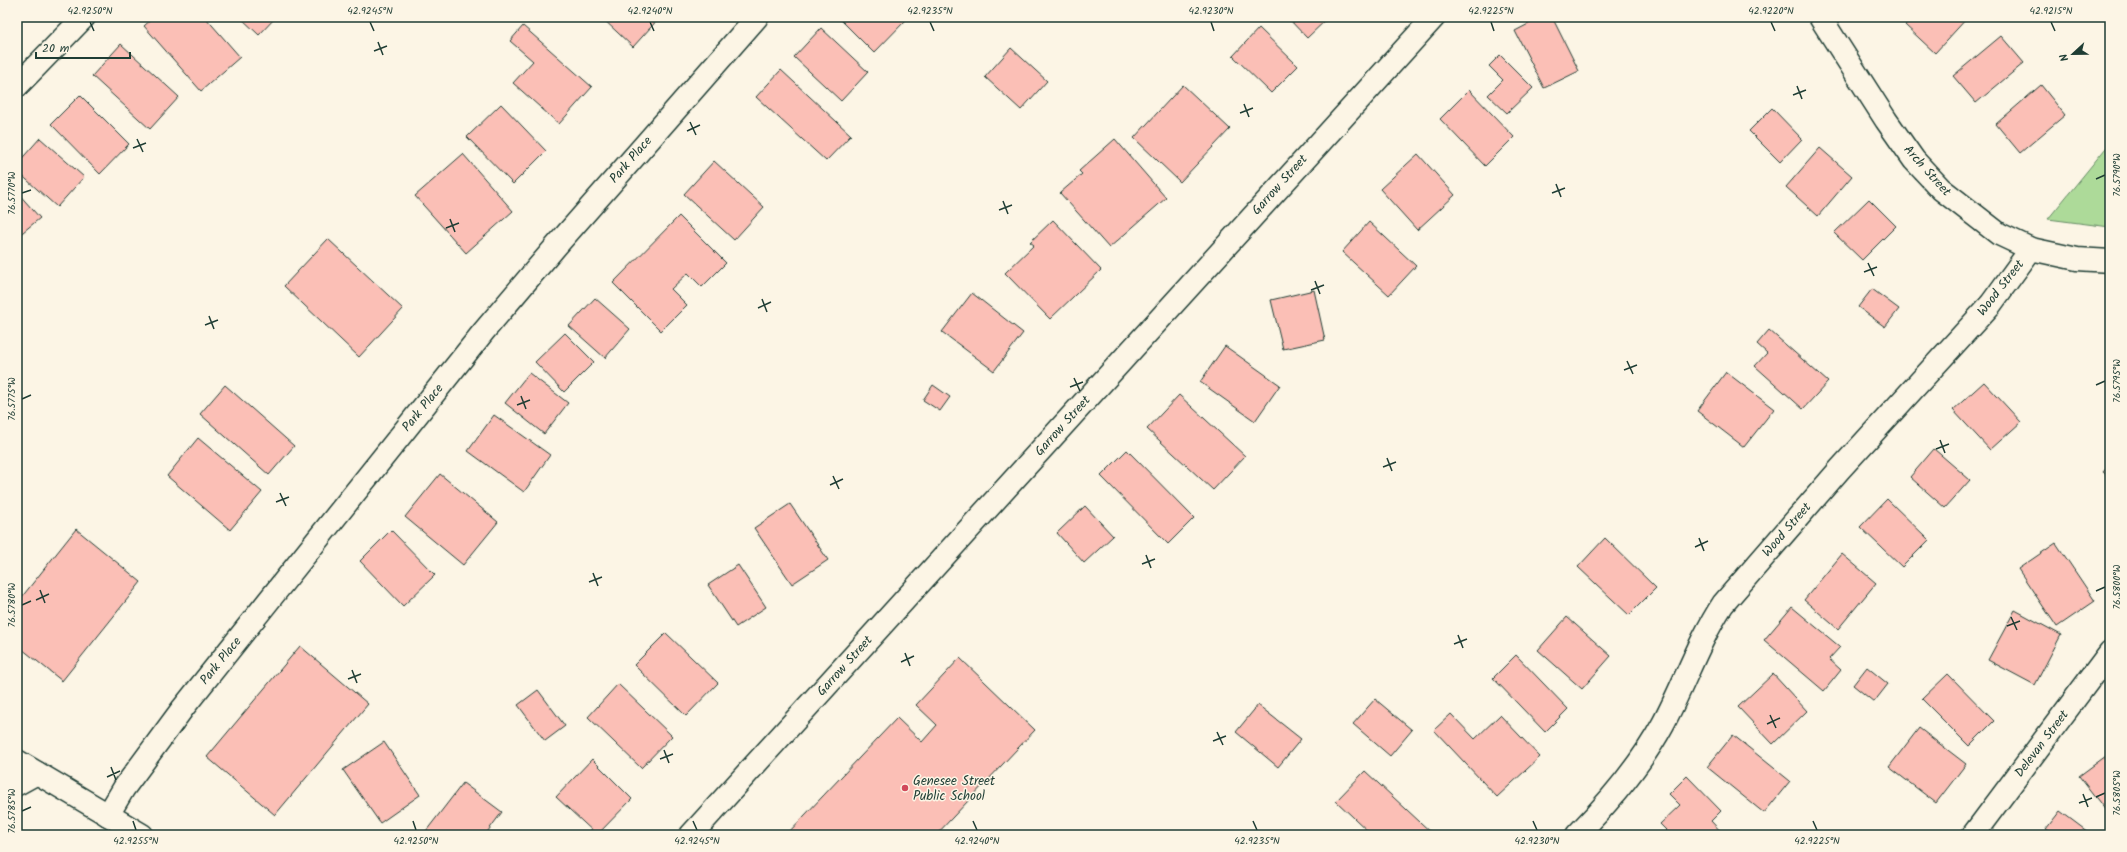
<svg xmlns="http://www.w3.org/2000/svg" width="2127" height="852" viewBox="0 0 2127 852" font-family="Kalam,sans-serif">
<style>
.green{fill:#adda99;stroke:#668c66}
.building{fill:#fbbfb6;stroke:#1f3d34}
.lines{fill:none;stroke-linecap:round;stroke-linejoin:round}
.minor-casing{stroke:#1f3d34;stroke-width:25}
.secondary-casing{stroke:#1f3d34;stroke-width:25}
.minor{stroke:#fcf5e5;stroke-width:22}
.secondary{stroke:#fcf5e5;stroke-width:22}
.ticks{fill:none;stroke:#1f3d34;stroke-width:1.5}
.poi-dot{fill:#d1495b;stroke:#fcf5e5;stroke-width:1.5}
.labels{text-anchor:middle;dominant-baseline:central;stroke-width:3;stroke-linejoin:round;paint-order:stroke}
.street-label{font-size:13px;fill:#1f3d34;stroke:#fcf5e5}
.poi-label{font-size:13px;fill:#1f3d34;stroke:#fcf5e5;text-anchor:start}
.neatline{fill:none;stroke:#1f3d34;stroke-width:1.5}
.ticks-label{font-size:10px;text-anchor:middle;fill:#1f3d34}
</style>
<rect width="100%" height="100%" fill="#fcf5e5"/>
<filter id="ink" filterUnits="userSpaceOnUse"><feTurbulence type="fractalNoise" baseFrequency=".025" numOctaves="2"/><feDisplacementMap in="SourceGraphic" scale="8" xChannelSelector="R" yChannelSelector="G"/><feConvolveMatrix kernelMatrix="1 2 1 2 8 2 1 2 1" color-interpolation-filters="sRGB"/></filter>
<g filter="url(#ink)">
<path class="green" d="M2110 143V227L2048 219Z"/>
<path class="building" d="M154 17H205L240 57 201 91 144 26Z
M240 17H276L259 35Z
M601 17H660L633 47Z
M838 17H902L906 20 874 53Z
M1287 17H1329L1307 38Z
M1542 17H1552L1579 71 1544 88 1515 31Z
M1912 17H1968L1935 53 1905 25Z
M523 26 592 87 559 124 513 83 533 61 510 41Z
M821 28 868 72 841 101 794 57Z
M1259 28 1298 66 1271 93 1233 56Z
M2001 36 2024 63 1976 103 1953 76Z
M121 44 179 97 150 129 92 76Z
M1011 48 1047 81 1021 110 985 77Z
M1500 55 1533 88 1507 113 1488 95 1503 80 1489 66Z
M781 70 851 135 826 161 756 97Z
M1183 85 1230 129 1180 182 1134 138Z
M2041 85 2065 115 2020 153 1996 124Z
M1469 90 1514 137 1485 166 1440 119Z
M80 95 129 144 100 174 51 124Z
M501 104 546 151 513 184 467 137Z
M1772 108 1802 139 1780 162 1749 131Z
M40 138 84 177 57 207 17 171V164Z
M1115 139 1166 198 1109 248 1060 193 1082 174 1079 171Z
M1820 148 1852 176 1818 216 1786 187Z
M463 154 513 211 466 253 415 196Z
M1418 154 1455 195 1417 230 1380 189Z
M714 161 764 207 734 240 684 194Z
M17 192 40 218 17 237Z
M1869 199 1896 226 1862 260 1834 233Z
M679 216 726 263 702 287 688 273 671 289 687 305 661 331 613 283Z
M1053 220 1101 270 1050 319 1005 273 1034 245 1030 242Z
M1369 222 1416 266 1389 295 1342 252Z
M328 239 403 309 359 357 284 286Z
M1872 289 1899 309 1885 327 1858 307Z
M1314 290 1325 340 1283 349 1271 300Z
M972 293 1023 333 994 371 942 332Z
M595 298 630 329 605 358 569 326Z
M1769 330 1828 382 1803 409 1755 366 1767 353 1757 344Z
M565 333 594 362 564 392 535 362Z
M1225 346 1280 385 1255 421 1200 382Z
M1726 372 1774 409 1744 447 1697 411Z
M529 373 568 403 544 434 505 403Z
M1984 382 2021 422 1990 450 1953 410Z
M225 385 294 446 269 475 200 414Z
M933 385 950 397 940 411 923 400Z
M1179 395 1245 456 1213 490 1147 429Z
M494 415 550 455 524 492 468 451Z
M198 438 262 492 230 530 167 476Z
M1934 449 1970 480 1945 508 1910 477Z
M1127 450 1194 518 1168 544 1101 476Z
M2110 464V478L2103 472Z
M440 474 498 522 463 565 405 517Z
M1887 499 1929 540 1902 567 1860 527Z
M790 504 828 560 792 584 754 528Z
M1085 506 1113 536 1084 563 1057 533Z
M76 529 141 582 62 681 17 645V603Z
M391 530 435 575 403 606 360 561Z
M1605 538 1656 588 1629 615 1578 567Z
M2056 543 2095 601 2057 627 2018 569Z
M1842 554 1876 583 1838 629 1804 600Z
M738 565 766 607 736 627 708 585Z
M1792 607 1840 647 1829 659 1841 670 1824 691 1764 640Z
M2015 610 2061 635 2035 685 1988 660Z
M1567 617 1611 656 1582 689 1538 650Z
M666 633 718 683 686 716 634 665Z
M300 646 368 704 275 815 207 757Z
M1516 655 1568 709 1545 732 1493 678Z
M960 658 1035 730 936 835H786L897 718 922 742 937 725 916 705Z
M1867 667 1888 684 1874 702 1853 685Z
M1773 674 1807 711 1773 744 1738 707Z
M1948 674 1994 721 1969 746 1922 699Z
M618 684 672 736 641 768 588 717Z
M538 690 565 726 545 741 518 705Z
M1375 699 1412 730 1390 756 1353 724Z
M1258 705 1301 739 1278 767 1236 732Z
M1451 714 1475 739 1500 715 1540 757 1497 797 1434 730Z
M1919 728 1966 764 1936 803 1889 767Z
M1733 735 1790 781 1764 813 1707 767Z
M384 742 420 795 380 823 343 770Z
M2110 753V816L2079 776Z
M592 759 632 799 597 835 556 797Z
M1365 771 1434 835H1372L1336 801Z
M1687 776 1721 811 1711 821 1724 835H1671L1660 824 1680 805 1669 794Z
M463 783 502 812 485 835H423Z
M2060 811 2092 835H2055L2046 829Z"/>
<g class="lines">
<g class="minor-casing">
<path id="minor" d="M1820 17 1886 120 1914 160 1941 189 1999 234 2031 249 2077 259 2110 261
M17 86 84 17
M17 784 37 773
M108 815 124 788 183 708 484 331 557 245 757 17
M691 835 1434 17
M1577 835C1610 801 1641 765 1663 724 1684 685 1698 642 1723 604L1840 469 1991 304 2031 249
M1973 835 2110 652"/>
</g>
<g class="secondary-casing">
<path id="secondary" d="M17 761 142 835"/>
</g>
<use href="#minor" class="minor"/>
<use href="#secondary" class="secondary"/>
</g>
</g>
<path class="ticks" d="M90 22 94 31M370 22 374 31M650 22 654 31M930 22 934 31M1211 22 1214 31M1491 22 1494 31M1771 22 1775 31M2051 22 2055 31M378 42 383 55M374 51 387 46M1797 86 1802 99M1793 95 1806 90M1244 104 1249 117M1240 113 1253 108M690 122 696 135M687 131 700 125M137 139 143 152M133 148 146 143M2096 179 2105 175M1556 184 1561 197M22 193 31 190M1552 193 1565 188M1003 201 1008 214M999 210 1012 205M450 219 455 232M446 228 459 223M1868 263 1874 276M1864 272 1877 267M1315 281 1320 294M1311 290 1324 285M762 299 767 312M758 308 771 302M209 316 214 329M205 325 218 320M1627 361 1633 374M1624 370 1637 365M1074 378 1080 391M2096 385 2105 381M1070 387 1083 382M521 396 526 409M22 399 31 395M517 405 530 400M1940 440 1945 453M1936 449 1949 444M1387 458 1392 471M1383 467 1396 462M833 476 839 489M830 485 843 479M280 493 286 506M276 502 289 497M1699 538 1704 551M1695 547 1708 541M1146 555 1151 568M1142 564 1155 559M593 573 598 586M589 582 602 577M40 590 45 603M2096 591 2105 587M36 600 49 594M22 605 31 601M2011 617 2017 630M2007 626 2020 621M1458 635 1463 648M1454 644 1467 639M905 653 910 666M901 662 914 656M352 670 357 683M348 679 361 674M1770 715 1776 728M1767 724 1780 718M1217 732 1223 745M1213 741 1226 736M664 750 669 763M660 759 673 754M111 767 116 780M107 777 120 771M2083 794 2088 807M2096 797 2105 793M2079 803 2092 798M22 811 31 807M133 821 136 830M413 821 416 830M693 821 697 830M973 821 977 830M1253 821 1257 830M1533 821 1537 830M1813 821 1817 830"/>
<circle class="poi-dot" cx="905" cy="788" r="4"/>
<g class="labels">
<g class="street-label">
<text transform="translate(631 160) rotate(-49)">Park Place</text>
<text transform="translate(1927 171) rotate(48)">Arch Street</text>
<text transform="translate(1280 185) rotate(-48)">Garrow Street</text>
<text transform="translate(2001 288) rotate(-52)">Wood Street</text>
<text transform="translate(423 408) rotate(-51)">Park Place</text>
<text transform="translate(1063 426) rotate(-48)">Garrow Street</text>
<text transform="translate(1787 530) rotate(-49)">Wood Street</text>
<text transform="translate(221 661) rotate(-51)">Park Place</text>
<text transform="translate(845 666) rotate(-48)">Garrow Street</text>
<text transform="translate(2042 744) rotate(-53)">Delevan Street</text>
</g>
<g class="poi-label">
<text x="913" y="781">Genesee Street<tspan x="913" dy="15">Public School</tspan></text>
</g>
</g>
<rect width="2127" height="852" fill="none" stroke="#fcf5e5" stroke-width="44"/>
<g transform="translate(2073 54) rotate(248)" stroke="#fcf5e5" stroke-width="3" paint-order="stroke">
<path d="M0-3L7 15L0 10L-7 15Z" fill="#1f3d34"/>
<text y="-6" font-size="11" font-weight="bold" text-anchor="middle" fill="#1f3d34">N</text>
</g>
<path d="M36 52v6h94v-6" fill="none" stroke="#1f3d34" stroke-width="2"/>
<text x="42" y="52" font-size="12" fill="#1f3d34" stroke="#fcf5e5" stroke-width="3" paint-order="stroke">20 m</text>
<rect x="22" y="22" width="2083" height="808" class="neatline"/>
<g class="ticks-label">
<text x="90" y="14">42.9250°N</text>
<text x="370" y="14">42.9245°N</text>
<text x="650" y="14">42.9240°N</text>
<text x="930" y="14">42.9235°N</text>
<text x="1211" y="14">42.9230°N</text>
<text x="1491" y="14">42.9225°N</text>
<text x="1771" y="14">42.9220°N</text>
<text x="2051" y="14">42.9215°N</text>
<text transform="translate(2116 175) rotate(-90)" y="4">76.5790°W</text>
<text transform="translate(11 193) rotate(-90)" y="4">76.5770°W</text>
<text transform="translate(2116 381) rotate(-90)" y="4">76.5795°W</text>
<text transform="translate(11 399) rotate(-90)" y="4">76.5775°W</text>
<text transform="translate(2116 587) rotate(-90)" y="4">76.5800°W</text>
<text transform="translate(11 605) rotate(-90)" y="4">76.5780°W</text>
<text transform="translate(2116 793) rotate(-90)" y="4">76.5805°W</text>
<text transform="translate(11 811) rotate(-90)" y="4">76.5785°W</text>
<text x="136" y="844">42.9255°N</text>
<text x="416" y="844">42.9250°N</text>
<text x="697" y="844">42.9245°N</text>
<text x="977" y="844">42.9240°N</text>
<text x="1257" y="844">42.9235°N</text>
<text x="1537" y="844">42.9230°N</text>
<text x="1817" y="844">42.9225°N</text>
</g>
</svg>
